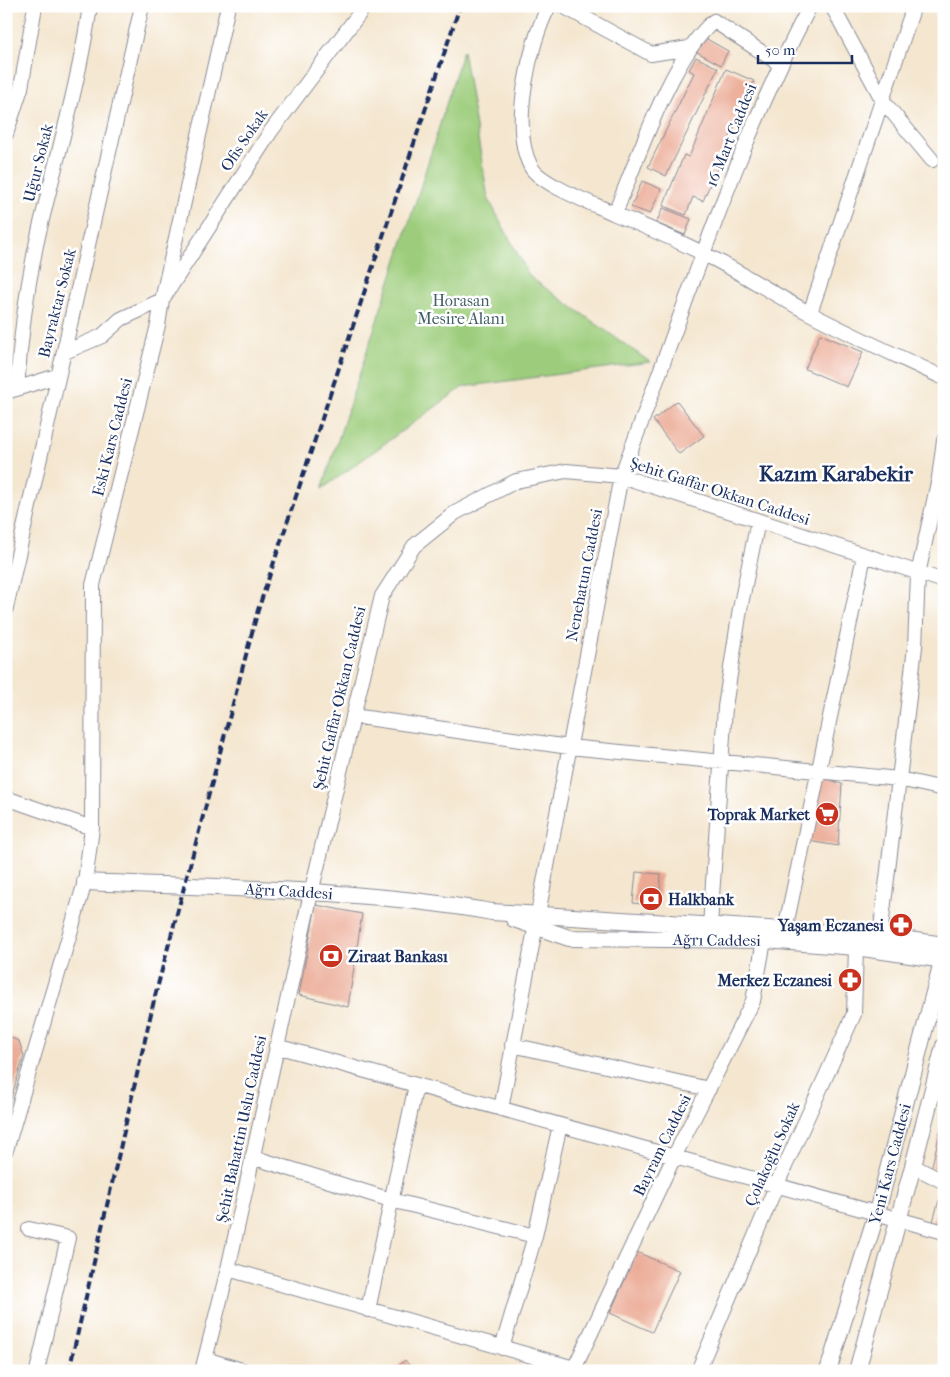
<svg xmlns="http://www.w3.org/2000/svg" width="950" height="1377" viewBox="0 0 950 1377" font-family="'IM FELL French Canon',serif">
<style>
.green{fill:#9dcd7c;stroke:#5c7e6d}
.building{fill:#eba892}
.lines{fill:none;stroke-linecap:round;stroke-linejoin:round}
.minor-casing{stroke:#888a96;stroke-width:16}
.major-casing{stroke:#888a96;stroke-width:18}
.minor{stroke:#fff;stroke-width:14}
.major{stroke:#fff;stroke-width:16}
.rail{stroke:#1b2f5e;stroke-width:4;stroke-dasharray:8 4;stroke-linecap:butt}
.labels{text-anchor:middle;dominant-baseline:central;stroke-width:5;stroke-linejoin:round;paint-order:stroke}
.street-label{font-size:16px;fill:#1b2f5e;stroke:#fff}
.park-label{font-size:16px;fill:#425e67;stroke:#fff}
.poi-label{font-size:16px;font-weight:bold;fill:#1b2f5e;stroke:#fff;text-anchor:end}
.district-label{font-size:21px;font-weight:bold;fill:#1b2f5e;stroke:#fff}
</style>
<rect width="100%" height="100%" fill="#fff"/>
<filter id="ink" filterUnits="userSpaceOnUse"><feTurbulence type="fractalNoise" baseFrequency=".02" numOctaves="2"/><feDisplacementMap in="SourceGraphic" scale="10" xChannelSelector="R" yChannelSelector="G"/><feConvolveMatrix kernelMatrix="1 2 1 2 8 2 1 2 1" color-interpolation-filters="sRGB"/></filter>
<filter id="wash" filterUnits="userSpaceOnUse"><feTurbulence type="fractalNoise" baseFrequency=".0096" numOctaves="4" result="noise"/><feDisplacementMap in="SourceGraphic" scale="20" xChannelSelector="R" yChannelSelector="G"/><feGaussianBlur stdDeviation="1.12" result="paint"/><feColorMatrix in="noise" values="0 0 0 0 0 0 0 0 0 0 0 0 0 0 0 0 0 1.4 0 .05"/><feComposite in="paint" operator="in"/></filter>
<g filter="url(#wash)">
<rect width="100%" height="100%" fill="#f4e6cf"/>
<path class="green" d="M463 50 488 198 530 277 650 362 463 387 322 489 416 201Z"/>
<g id="blocks">
<path class="building" d="M705 38 728 51 721 65 697 52Z
M696 57 718 68 666 176 648 167 694 73 689 70Z
M726 69 754 81 703 201 693 197 686 215 663 206 684 155 689 157Z
M642 181 661 189 650 214 631 207Z
M663 208 691 219 685 235 656 223Z
M820 334 863 352 847 387 805 369Z
M677 401 704 436 679 454 653 420Z
M822 777 842 784 838 846 808 841Z
M636 872 661 874 659 906 633 903Z
M316 905 362 914 348 1007 299 995Z
M6 1036 19 1041 24 1056 7 1111Z
M943 1120H944V1172L931 1169Z
M939 1200 944 1201V1227L932 1225Z
M637 1252 680 1271 652 1332 610 1313Z
M405 1360 414 1371H393Z"/>
</g>
</g>
<g filter="url(#ink)">
<use href="#blocks" fill-opacity="0" stroke="#888a96" stroke-width="1"/>
<g class="lines">
<g class="minor-casing">
<path id="minor" d="M549 6C529 44 510 128 531 167 540 184 594 204 613 213 643 226 673 238 702 253 740 271 774 295 811 314 855 337 900 357 944 378
M563 6 651 54 689 48
M832 6 883 101 932 160
M6 134 21 88 35 6
M615 213C637 161 672 55 714 21L780 64
M810 313 914 6
M65 352 102 336 121 319 162 300 271 131 365 6
M17 389C20 340 28 280 39 232 57 156 79 83 90 6
M6 392 57 376
M6 608 142 6
M353 716 569 747 899 779 944 789
M6 798 92 828
M710 926 725 707 740 609 758 521
M785 930 864 556
M880 936 915 647 918 574 939 478 944 440
M512 1045 709 1089
M276 1046 944 1232
M501 1109 621 476C682 319 731 156 810 6
M6 1150 85 882 92 828 93 585 158 325 162 300 228 6
M252 1157 391 1200 535 1236
M913 1166 944 1182
M29 1229 68 1238 37 1371
M228 1269 574 1368
M368 1310 416 1085
M502 1348 535 1236 560 1125
M205 1359 245 1371
M202 1371 228 1269 311 893 382 596 414 546 455 513 516 481 566 471 621 476 944 581
M573 1371 674 1157 753 1001 766 930
M698 1371 777 1184 854 1014 856 947"/>
</g>
<g class="major-casing">
<g id="major">
<path id="s1" d="M85 882C218 888 361 889 492 912L880 936 944 945"/>
<path id="s2" d="M514 919 569 938 765 940 856 947 944 960"/>
<path id="s3" d="M828 1371 877 1212 944 954"/>
<path d="M857 1371 913 1166 944 1046"/>
</g>
</g>
<use href="#minor" class="minor"/>
<use href="#major" class="major"/>
<path class="rail" d="M69 1371 155 996 258 610 460 6"/>
</g>
</g>
<defs>
<g id="supermarket-disc" transform="scale(1.25)"><circle r="9.5" fill="#c8321e" stroke="#fff"/><path d="M-6-5.5h2.5l.6 2H6L4.5 2H-2.5L-4.4-4H-6ZM-1.5 3.2a1.3 1.3 0 1 0 .1 0ZM3 3.2a1.3 1.3 0 1 0 .1 0Z" fill="#fff"/></g>
<g id="bank-disc" transform="scale(1.25)"><circle r="9.5" fill="#c8321e" stroke="#fff"/><path d="M-6-4H6V4H-6ZM0-2.3a2.3 2.3 0 1 0 0 4.6a2.3 2.3 0 1 0 0-4.6Z" fill="#fff"/></g>
<g id="pharmacy-disc" transform="scale(1.25)"><circle r="9.5" fill="#c8321e" stroke="#fff"/><path d="M-2-6h4v4h4v4h-4v4h-4v-4h-4v-4h4Z" fill="#fff"/></g>
</defs>
<g fill-rule="evenodd">
<use href="#supermarket-disc" x="827" y="814"/>
<use href="#bank-disc" x="651" y="899"/>
<use href="#pharmacy-disc" x="901" y="925"/>
<use href="#bank-disc" x="331" y="956"/>
<use href="#pharmacy-disc" x="850" y="980"/>
</g>
<g class="labels">
<g class="street-label">
<text transform="translate(731 135) rotate(-68)">16 Mart Caddesi</text>
<text transform="translate(244 140) rotate(-56)">Ofis Sokak</text>
<text transform="translate(38 163) rotate(-76)">Uğur Sokak</text>
<text transform="translate(57 303) rotate(-76)">Bayraktar Sokak</text>
<text transform="translate(112 437) rotate(-76)">Eski Kars Caddesi</text>
<text transform="translate(720 491) rotate(18)">Şehit Gaffar Okkan Caddesi</text>
<text transform="translate(584 575) rotate(-79)">Nenehatun Caddesi</text>
<text transform="translate(339 698) rotate(-77)">Şehit Gaffar Okkan Caddesi</text>
<text stroke="none"><textPath href="#s1" startOffset="204">Ağrı Caddesi</textPath></text>
<text stroke="none"><textPath href="#s2" startOffset="206">Ağrı Caddesi</textPath></text>
<text transform="translate(241 1129) rotate(-78)">Şehit Bahattin Uslu Caddesi</text>
<text transform="translate(662 1145) rotate(-64)">Bayram Caddesi</text>
<text transform="translate(772 1154) rotate(-66)">Çolakoğlu Sokak</text>
<text stroke="none"><textPath href="#s3" startOffset="216">Yeni Kars Caddesi</textPath></text>
</g>
<g class="park-label">
<text x="461" y="300">Horasan<tspan x="461" dy="18">Mesire Alanı</tspan></text>
</g>
<g class="poi-label">
<text x="810" y="814">Toprak Market</text>
<text x="668" y="899" text-anchor="start">Halkbank</text>
<text x="884" y="925">Yaşam Eczanesi</text>
<text x="348" y="956" text-anchor="start">Ziraat Bankası</text>
<text x="832" y="980">Merkez Eczanesi</text>
</g>
<g class="district-label">
<text x="836" y="474">Kazım Karabekir</text>
</g>
</g>
<rect width="950" height="1377" fill="none" stroke="#fff" stroke-width="25"/>
<path d="M758 55v8h94v-8" fill="none" stroke="#1b2f5e" stroke-width="2.5"/>
<text x="765" y="55" font-size="15" fill="#1b2f5e" stroke="#ffffff" stroke-width="4" paint-order="stroke">50 m</text>
</svg>
